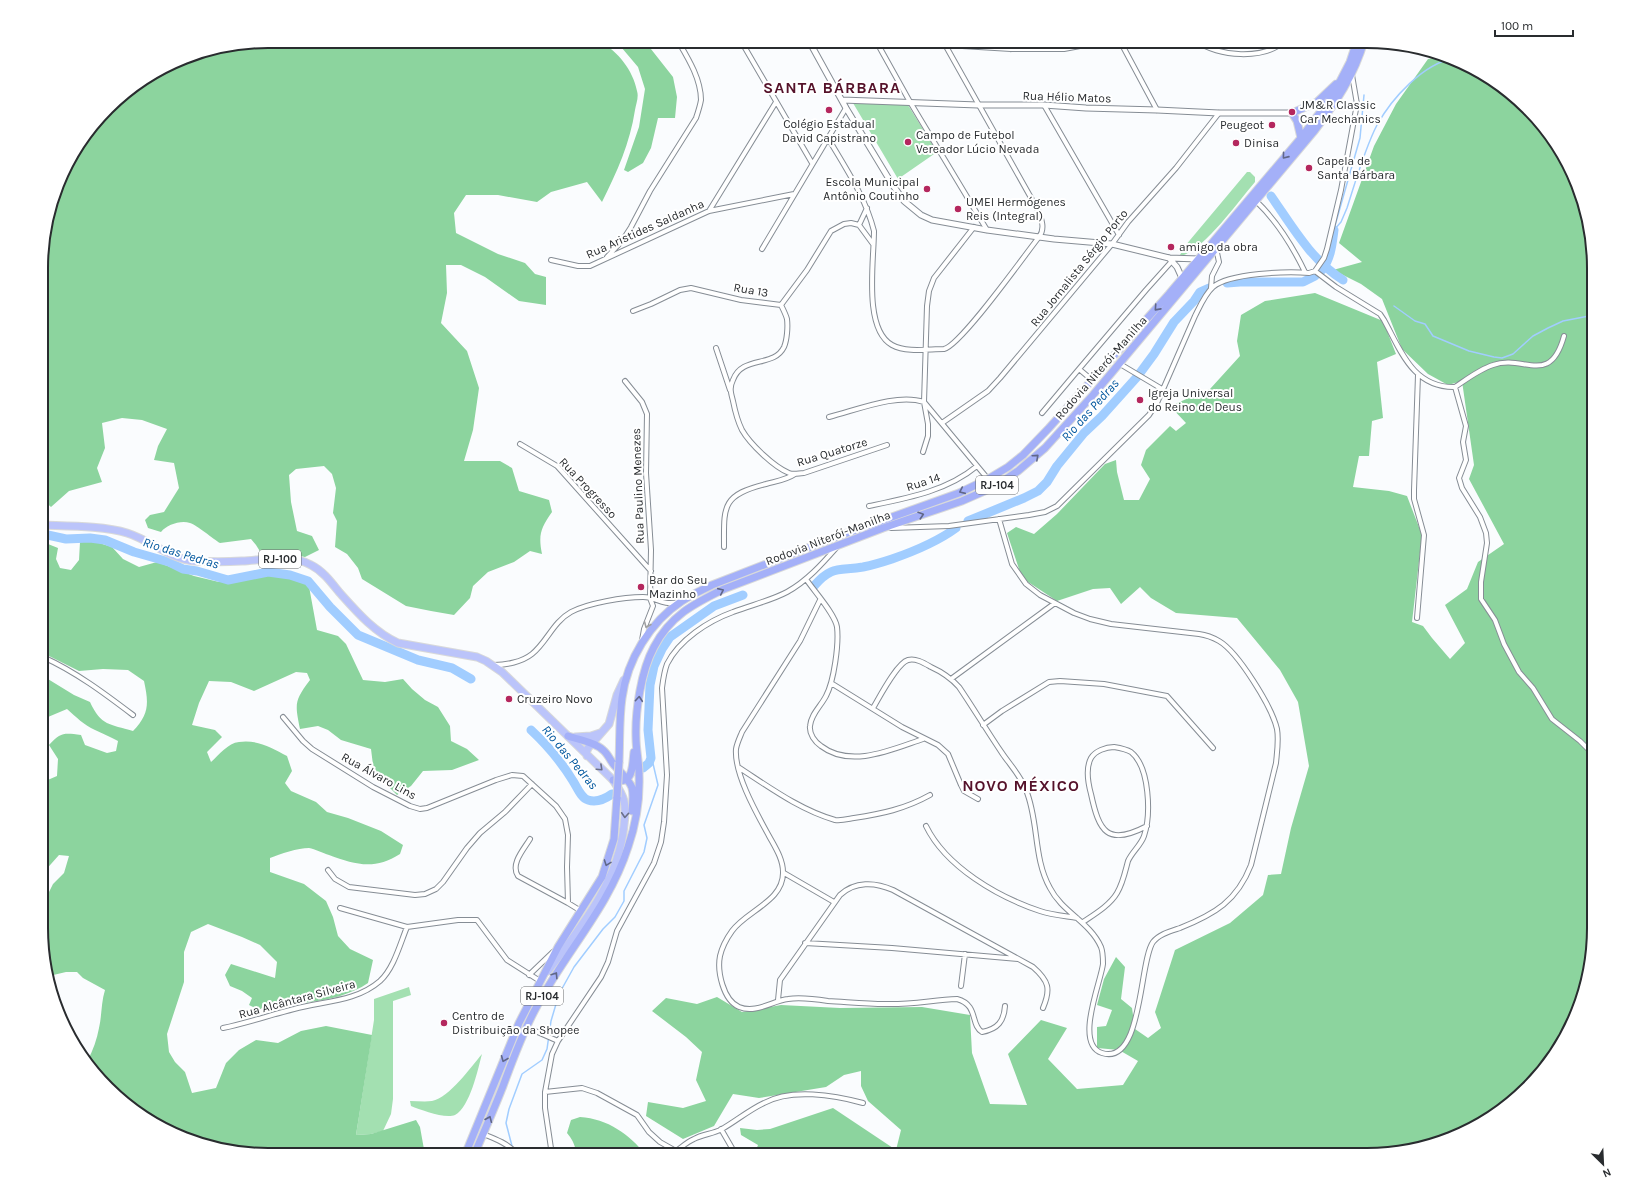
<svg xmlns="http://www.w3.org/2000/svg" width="1635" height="1196" viewBox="0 0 1635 1196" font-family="Karla,sans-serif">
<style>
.green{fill:#a3e0b1}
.forest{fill:#8cd49e}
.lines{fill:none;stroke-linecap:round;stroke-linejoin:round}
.stream{stroke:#a1cdff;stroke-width:1.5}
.river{stroke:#a1cdff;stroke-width:9}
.minor-casing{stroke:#868d95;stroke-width:6}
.tertiary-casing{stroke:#868d95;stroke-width:7}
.primary-casing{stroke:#d8d9da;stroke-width:9}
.trunk-casing{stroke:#d8d9da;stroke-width:9}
.minor{stroke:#fff;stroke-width:4}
.tertiary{stroke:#fff;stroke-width:5}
.primary{stroke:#bbc4fa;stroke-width:7}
.trunk{stroke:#a4b0f8;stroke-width:7}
.trunk-bridge-casing{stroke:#d8d9da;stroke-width:9;stroke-linecap:butt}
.trunk-bridge{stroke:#a4b0f8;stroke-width:7}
.oneway{stroke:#606789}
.oneway2{stroke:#9fa0a1}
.oneway3{stroke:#6b708a}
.poi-dot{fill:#b4275e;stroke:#fff;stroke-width:1.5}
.labels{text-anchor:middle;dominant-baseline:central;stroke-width:4;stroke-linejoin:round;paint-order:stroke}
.shield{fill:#fff;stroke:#696b6d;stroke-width:1}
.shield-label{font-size:11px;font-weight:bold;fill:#292c2f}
.street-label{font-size:12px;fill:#292c2f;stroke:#fff}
.poi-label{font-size:12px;fill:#292c2f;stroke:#fff;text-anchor:start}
.water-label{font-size:13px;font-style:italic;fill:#00579e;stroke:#fff}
.district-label{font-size:16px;font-weight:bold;letter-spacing:1px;fill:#55122a;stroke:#fff}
.rim{fill:none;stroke:#292c2f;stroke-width:2}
</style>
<rect width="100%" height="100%" fill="#fafcfe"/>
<path class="green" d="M853 103 908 105 937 152 898 179Z
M1247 172H1250L1255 177V182C1237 203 1207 246 1182 256L1180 255 1185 246Z
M409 987 411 995 393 1001V1099L391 1114 383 1131 371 1134 356 1135 374 1020V999Z
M482 1054C478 1069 470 1107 455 1115 445 1119 421 1110 411 1106L410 1101C417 1101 425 1102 432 1101 450 1097 470 1068 482 1054Z"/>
<path class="forest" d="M268 41H600C618 52 633 70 637 91 639 97 636 104 635 110 630 143 617 172 602 202L587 182 551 192 537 202 498 195H466L454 213 456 233 498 254 525 263 535 274 546 277V305L519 301 485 277 461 265H446L447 293 441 323 467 351 479 388 473 430 464 461H500L512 468 519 491 549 500 552 512C541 528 538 534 542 554L530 551 514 562 488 572 473 586 470 598 454 615 431 611 406 606 362 579 358 568 347 554 335 547 337 521 333 513 336 488 332 474 324 466 296 469 289 475 291 502 297 531 312 536 319 550 305 557 279 552 271 555 261 553 256 545 251 539 220 543C213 539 197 525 190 523 180 520 167 525 161 532L148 528 145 520 150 515 164 512 179 488 174 463 154 460 158 446 167 429 142 420 122 418 102 423 105 448 97 468 102 482 69 491 51 507 43 500V239L65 167 118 97 181 58Z
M616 41H644L647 44 673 77 677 97 675 118H658L651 148 643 163 628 172 624 170 639 127 645 89 638 67Z
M1443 56 1454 58 1505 88 1547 130 1570 167 1594 253V943L1582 1001 1547 1066 1505 1108 1468 1131 1426 1147 1367 1155H754L758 1145 741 1135 740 1128 757 1130 770 1129 833 1108 896 1150 901 1130 868 1101 861 1086V1071L844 1075 826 1087 759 1098 733 1094 714 1126 683 1139 646 1116 648 1102 683 1108 706 1101 696 1080 702 1052 686 1037 652 1011 666 998 697 1004 717 997 742 1012 781 1005 840 1008 922 1007 970 1015 972 1053 990 1104 1027 1105 1008 1054 1041 1020 1067 1028 1048 1059 1077 1089 1123 1085 1138 1061 1119 1050 1097 1048V1027L1106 1026 1112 1010 1097 1005 1104 979 1116 957 1125 967 1121 999 1132 1008 1135 1029 1148 1038 1161 1028 1155 1012 1175 950 1230 923 1263 895 1268 875 1281 874 1291 828 1309 766 1298 702 1280 670 1237 618 1176 613 1151 598 1140 587 1121 604 1110 588 1093 589 1057 601 1022 578 1007 533 1016 527 1034 534 1057 514 1105 464 1116 460 1117 472 1124 500H1139L1150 479 1141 465 1146 450 1170 426 1176 431 1186 423 1170 406 1210 389 1240 356 1237 341 1241 315 1265 301 1315 293 1383 321 1396 354 1377 362 1383 418 1372 421 1369 456H1359L1353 487 1389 491 1407 496 1422 535 1412 622 1423 626 1432 638 1450 659 1465 643 1445 605 1467 589 1478 562 1504 544 1469 479 1474 465 1462 381 1448 385 1428 374 1402 349 1382 299 1361 284 1333 270 1362 262 1339 243 1374 146 1396 104 1428 59Z
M43 542 58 548 56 559 60 568 71 570 79 560 80 542H96L112 547 123 559 139 567 157 562 194 576 219 582 268 572 290 575 308 581 317 630 338 636 346 644 363 680 385 682 403 679 412 689 425 700 438 707 450 726 451 741 467 749 479 760 452 770 423 771 411 786 397 795 380 778 373 765 371 749 341 740 328 730 318 726 300 729C295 704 294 701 310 680L307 673 296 672 254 691 231 682 209 681 199 703 192 725 215 730 222 737 207 752 211 762C219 755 228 743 239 742 256 739 272 748 287 756L292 771 285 783 291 791 316 802 327 812 348 818 381 831 403 845 400 854C375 870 356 865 329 855 323 853 315 849 309 848 298 848 280 854 270 858V872L304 884 326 901 333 917 338 936 350 949 373 960 368 983C352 994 329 1000 310 1002 290 1005 277 998 259 1010L249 1005 252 998 242 991 230 986 225 975 231 964 275 978 277 962 260 945 242 937 208 924 191 932 184 952V982L167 1034 169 1052 175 1062 185 1072 192 1093 216 1088 226 1063 239 1050 256 1040 278 1043 301 1031 326 1026 372 1035 356 1135 371 1134 416 1120 420 1127 425 1155H253L195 1143 130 1108 88 1060C93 1050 97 1039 99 1028 102 1015 101 1003 105 990L83 978 77 972H66L49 976 43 957V900L47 896 53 884 64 873 69 856 59 855 43 873V782L57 776 58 759 49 745C61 732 64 733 81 735L85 745 107 753 116 751 118 741C111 737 103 734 95 730 84 725 76 717 67 709L48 717 43 722V676L74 695 90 702C101 726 110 724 133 731 149 714 149 704 144 681L128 670 103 669 79 671 43 653Z
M580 1117C608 1119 629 1134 646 1155H575C577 1147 572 1139 567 1133L571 1120Z"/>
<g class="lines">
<path class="stream" d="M1334 229 1360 138 1364 95
M1334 230 1341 222 1347 208C1355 183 1365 148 1377 125 1392 98 1423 64 1454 58
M1394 306 1415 321 1425 324 1433 336 1469 351 1494 357 1502 358 1513 354 1533 336 1548 328 1563 321 1594 315
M508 1155 512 1146 506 1123 509 1109 522 1074 542 1060 547 1049 551 1021 559 994 574 967 603 929 615 917 624 901V891L644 852 647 838 644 825 658 785 651 755"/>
<path class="river" d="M1271 196C1292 226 1311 260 1343 280
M1322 270C1331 258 1332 245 1334 230
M1227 283 1240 282H1303L1315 276
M968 521 1024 498 1038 491 1047 482 1057 466 1084 433 1102 416 1137 377 1154 354 1174 322 1194 301 1200 292 1209 288
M43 534 66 539 90 538 105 540 134 552 169 562 183 569 197 571 228 580 268 572 290 575 308 581 330 607 358 635 418 660 452 668 471 679
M814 586C832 565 839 571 863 567 873 565 883 562 892 559 915 551 937 542 956 528
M531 730C546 744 562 763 573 781 577 787 581 798 588 800 597 803 605 799 612 794
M643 768 649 763 651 758 648 730 650 685 654 666 662 649 670 637 714 606 743 595"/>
<g class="minor-casing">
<path id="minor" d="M741 41 812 163
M876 41 910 102 987 230
M1006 41 1011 49
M1120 41 1157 110
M1197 41C1217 57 1265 60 1284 41
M946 45 1011 49H1064L1080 46 1086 41
M1044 105 1119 235
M828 138C846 169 865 196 874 231 874 260 863 329 892 345 907 353 928 349 944 349 961 345 1024 256 1039 237 1045 229 1042 221 1039 212L943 41
M1256 201C1278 222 1292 245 1305 272
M709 211 776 102
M859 225 873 244
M762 249 846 108
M607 257 622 241 631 227 650 191 696 118C698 112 700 106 701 100 701 79 688 58 678 41
M551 260 578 266H590L709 211 794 194
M1315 271 1336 287 1380 314 1384 320C1401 351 1413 388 1455 387L1466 426 1463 442 1466 460 1459 478 1462 488 1480 517 1486 533 1487 543 1481 582V599L1495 620 1504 644 1519 672 1533 688 1552 719 1580 741 1594 755
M1211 288 1212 276 1219 262 1216 248
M781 305C783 309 786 315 787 319 788 327 787 340 784 347 774 368 742 355 733 380 729 388 731 393 733 401 735 411 737 420 742 430 750 444 774 467 789 473 794 475 799 473 804 473L887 445
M781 305 807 270 831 231 844 224 851 223 859 225 867 208
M633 311 651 304 680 290 691 288 741 300 781 305
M716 348 730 390
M1120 364 1162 389
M1092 380 1079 369 1146 290 1172 261
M625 381 642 402 647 414 646 473 651 550 650 598 653 606 644 629 642 640
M1455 387C1467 379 1480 369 1493 365 1524 354 1550 387 1564 336
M1042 413 1079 369
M829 417C857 410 897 393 924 402L988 479
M942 423 988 391 1000 378 1112 244 1128 222 1176 168 1219 113
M520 444 557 466 651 571
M923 452 928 436V424L924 402 927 306 929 291 934 278 974 227
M869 506C908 498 947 491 977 466
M891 528 949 526 1029 515 1045 512 1057 506 1149 415 1157 403 1195 316C1200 306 1205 294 1213 287 1229 273 1288 271 1309 273L1315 271 1324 258 1327 249 1341 190 1357 104 1352 75
M724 547C724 507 721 495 766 484 777 481 786 480 795 474
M806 579C814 591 835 614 837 627 839 644 834 681 826 696 821 706 811 714 810 726 809 734 815 742 821 746 851 769 893 749 923 739
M820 600 800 641 742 732C740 737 737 743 736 749 734 774 757 814 769 836 775 847 783 859 783 872 784 901 746 911 732 931 727 938 722 947 720 956 717 971 723 1000 739 1007 756 1014 772 1001 788 999 801 997 815 999 828 1001 847 1002 866 1004 885 1004 910 1005 933 1000 957 999 979 1005 970 1025 982 1032 998 1029 1004 1021 1005 1006
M1417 618 1424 535 1414 499V490L1418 375
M43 657C76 672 104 693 133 715
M494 665C506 665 522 662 532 654 547 642 553 622 571 612 588 603 624 597 643 597 658 597 660 606 679 602
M951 679 1055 603
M831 683 902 727 938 745 948 754 961 785 964 791 978 799
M873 708C879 698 897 663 908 660 916 658 924 663 931 667 942 672 951 678 959 687 974 709 987 731 1002 753 1010 765 1021 776 1026 790 1039 821 1033 858 1050 888 1062 912 1090 922 1101 947 1103 952 1103 958 1103 964 1101 982 1074 1044 1102 1053 1143 1066 1139 961 1153 942 1159 934 1171 931 1180 928 1215 914 1237 901 1251 865L1276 763C1277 752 1279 740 1277 729 1272 707 1238 652 1219 641 1212 637 1206 635 1199 634L1111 624 1090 619 1074 613 1040 595 1026 584 1012 564 999 519
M283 717 303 741 312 749 373 787 410 806 420 809 427 808 496 780 512 775 523 776 556 806 565 819 568 835 567 867 568 903
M983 725 1002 711 1049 682 1060 681 1104 684 1167 696 1213 748
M738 767C769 787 800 810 835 820 841 821 848 819 854 818 881 814 905 809 930 795
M926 826C946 867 998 897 1040 911 1052 915 1065 916 1077 918
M530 839C524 849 510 864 518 876L568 903 581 911
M328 870 335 879 349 887 415 895 425 894 436 889 443 882 467 848 480 833 505 812 532 784
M784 873 834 902
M340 908 407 927
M1083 922C1095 914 1110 905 1117 893 1123 883 1125 872 1128 861 1132 852 1141 845 1144 836 1151 815 1150 767 1131 752 1126 749 1120 748 1114 747 1106 747 1095 751 1091 758 1085 769 1088 783 1091 794 1099 831 1107 847 1147 826
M805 943 892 948 1018 959
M529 975 553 952
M961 986 965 954
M778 1000 780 980 840 895C855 881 875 882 893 890L1033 967C1049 981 1051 989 1043 1008
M526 1027 558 1041
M223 1028C247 1023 270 1015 294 1009 323 1001 356 1002 380 981 394 968 400 944 407 927L458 920H477L507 960 540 981
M545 1092 582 1088 597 1093 637 1115 649 1132 660 1142 676 1151 678 1155
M721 1129 736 1155
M483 1134C496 1139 509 1144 518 1155
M676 1151C682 1147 687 1142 694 1139 703 1134 713 1134 722 1129 736 1121 749 1110 764 1103 791 1088 834 1095 863 1103
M552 1155 545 1108V1092L552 1054 558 1041 601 977 608 962 617 931 654 863 661 842 664 822 667 775 662 688C663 680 664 672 667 664 679 640 708 621 733 612 751 605 770 601 787 592 807 581 822 564 837 547"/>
</g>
<g class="tertiary-casing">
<path id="tertiary" d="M809 41 846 108 892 184 904 201 921 215 932 220 987 230 1054 239 1112 244 1169 258 1199 259
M842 100 978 105H1044L1086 108 1157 110 1219 113H1292
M1169 258 1177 267 1182 278"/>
</g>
<g class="primary-casing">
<path id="primary" d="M43 525C67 526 105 526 127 533 150 540 170 559 194 561 210 562 226 562 242 561 264 560 291 554 311 565 323 571 331 582 339 592 357 612 374 632 398 643L477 657 486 661 502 672 613 780C617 786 622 793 624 801 626 809 625 817 624 825 619 881 580 928 548 971
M575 737 591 736 600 733
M587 756 586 753 588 748 609 724 617 695 624 680"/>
</g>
<g class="trunk-casing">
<path id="trunk" d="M1301 138 1297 121 1292 113 1317 102 1336 84
M568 736C579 740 595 742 603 750 608 754 610 760 614 765 632 785 635 783 632 811
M619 762C620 741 619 719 622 698 627 660 650 622 682 601 691 595 702 590 712 585L836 537 959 493 988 479 1008 467 1023 455 1049 428 1169 294 1301 138 1333 95 1350 62 1357 41
M613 780C634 785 632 767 634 752
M465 1155 519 1023 558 947 602 877 614 839 617 797
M474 1155C484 1132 494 1109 503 1086 513 1059 523 1031 537 1006 566 951 609 907 628 847 636 824 640 798 639 774 639 762 636 750 636 738 635 712 641 671 654 647 670 616 693 604 724 589L883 528 962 501 994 487 1018 471 1045 448 1093 395 1315 130C1336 102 1354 76 1364 41"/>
</g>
<use href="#minor" class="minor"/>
<use href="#tertiary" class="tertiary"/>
<use href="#primary" class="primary"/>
<use href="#trunk" class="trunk"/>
<g class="trunk-bridge-casing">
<path id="trunk-bridge" d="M617 797 619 762"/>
</g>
<use href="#trunk-bridge" class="trunk-bridge"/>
</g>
<defs><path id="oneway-chevron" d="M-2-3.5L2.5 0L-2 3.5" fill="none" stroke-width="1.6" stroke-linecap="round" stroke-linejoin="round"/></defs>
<g class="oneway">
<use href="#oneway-chevron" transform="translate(1285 156) rotate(129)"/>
<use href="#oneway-chevron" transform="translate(1157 308) rotate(132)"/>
<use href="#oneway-chevron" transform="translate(1036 457) rotate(-42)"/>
<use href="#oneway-chevron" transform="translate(962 491) rotate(156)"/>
<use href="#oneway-chevron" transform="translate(921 515) rotate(-18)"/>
<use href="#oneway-chevron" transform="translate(721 591) rotate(-24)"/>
<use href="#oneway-chevron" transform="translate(639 699) rotate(-85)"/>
<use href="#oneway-chevron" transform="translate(607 863) rotate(110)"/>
<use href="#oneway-chevron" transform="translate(555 975) rotate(-57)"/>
<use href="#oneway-chevron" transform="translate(504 1059) rotate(112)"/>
<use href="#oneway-chevron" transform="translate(489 1119) rotate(-67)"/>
</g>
<use class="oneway2" href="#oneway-chevron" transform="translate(647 625) rotate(113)"/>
<g class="oneway3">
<use href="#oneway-chevron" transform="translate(600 768) rotate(43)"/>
<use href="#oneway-chevron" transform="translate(625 815) rotate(94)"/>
</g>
<g class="poi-dot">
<circle cx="829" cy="110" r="4"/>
<circle cx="1292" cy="112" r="4"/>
<circle cx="1272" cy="125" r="4"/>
<circle cx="908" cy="142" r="4"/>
<circle cx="1236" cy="143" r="4"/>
<circle cx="1309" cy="168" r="4"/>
<circle cx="927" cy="189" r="4"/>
<circle cx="958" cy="209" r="4"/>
<circle cx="1171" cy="247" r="4"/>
<circle cx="1140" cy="400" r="4"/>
<circle cx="641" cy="587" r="4"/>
<circle cx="509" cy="699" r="4"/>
<circle cx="444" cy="1023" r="4"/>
</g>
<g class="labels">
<g class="shield">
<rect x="976" y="476" width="42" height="18" rx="3"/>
<rect x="259" y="550" width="42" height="18" rx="3"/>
<rect x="521" y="987" width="42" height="18" rx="3"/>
</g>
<g class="shield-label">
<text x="997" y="485">RJ-104</text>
<text x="280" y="559">RJ-100</text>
<text x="542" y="996">RJ-104</text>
</g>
<g class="street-label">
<text transform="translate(1067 97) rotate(2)">Rua Hélio Matos</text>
<text transform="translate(645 229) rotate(-24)">Rua Aristides Saldanha</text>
<text transform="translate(1079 268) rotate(-51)">Rua Jornalista Sérgio Porto</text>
<text transform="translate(751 290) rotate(10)">Rua 13</text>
<text transform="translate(1101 368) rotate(-49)">Rodovia Niterói-Manilha</text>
<text transform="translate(832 452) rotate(-17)">Rua Quatorze</text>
<text transform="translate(923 482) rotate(-18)">Rua 14</text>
<text transform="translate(638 486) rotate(-92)">Rua Paulino Menezes</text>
<text transform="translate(588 488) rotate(47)">Rua Progresso</text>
<text transform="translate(828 538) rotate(-21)">Rodovia Niterói-Manilha</text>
<text transform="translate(379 776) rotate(29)">Rua Álvaro Lins</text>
<text transform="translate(297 999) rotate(-15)">Rua Alcântara Silveira</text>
</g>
<g class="poi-label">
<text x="1300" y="105">JM&amp;R Classic<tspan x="1300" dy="14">Car Mechanics</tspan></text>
<text x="829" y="124" text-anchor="middle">Colégio Estadual<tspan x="829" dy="14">David Capistrano</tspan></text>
<text x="1264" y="125" text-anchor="end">Peugeot</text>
<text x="916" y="135">Campo de Futebol<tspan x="916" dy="14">Vereador Lúcio Nevada</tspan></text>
<text x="1244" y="143">Dinisa</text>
<text x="1317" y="161">Capela de<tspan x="1317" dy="14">Santa Bárbara</tspan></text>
<text x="919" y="182" text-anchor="end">Escola Municipal<tspan x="919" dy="14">Antônio Coutinho</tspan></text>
<text x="966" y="202">UMEI Hermógenes<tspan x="966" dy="14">Reis (Integral)</tspan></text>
<text x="1179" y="247">amigo da obra</text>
<text x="1148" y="393">Igreja Universal<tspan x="1148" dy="14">do Reino de Deus</tspan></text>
<text x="649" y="580">Bar do Seu<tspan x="649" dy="14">Mazinho</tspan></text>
<text x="517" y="699">Cruzeiro Novo</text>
<text x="452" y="1016">Centro de<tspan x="452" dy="14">Distribuição da Shopee</tspan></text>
</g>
<g class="water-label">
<text transform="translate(1090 410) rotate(-48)">Rio das Pedras</text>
<text transform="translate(181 553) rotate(17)">Rio das Pedras</text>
<text transform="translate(570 757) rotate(50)">Rio das Pedras</text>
</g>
<g class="district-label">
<text x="832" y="87">SANTA BÁRBARA</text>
<text x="1021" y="785">NOVO MÉXICO</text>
</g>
</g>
<path d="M0 0H1635V1196H0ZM268 48H1367A220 220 0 0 1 1587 268V928A220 220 0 0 1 1367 1148H268A220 220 0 0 1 48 928V268A220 220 0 0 1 268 48Z" fill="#fff" fill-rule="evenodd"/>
<path class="rim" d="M268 48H1367A220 220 0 0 1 1587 268V928A220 220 0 0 1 1367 1148H268A220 220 0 0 1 48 928V268A220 220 0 0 1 268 48Z"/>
<g transform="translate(1603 1164) rotate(156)" stroke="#ffffff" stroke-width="3" paint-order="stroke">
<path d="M0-3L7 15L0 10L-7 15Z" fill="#292c2f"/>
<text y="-6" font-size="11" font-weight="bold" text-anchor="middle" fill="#292c2f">N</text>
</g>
<path d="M1495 30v6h78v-6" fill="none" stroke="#292c2f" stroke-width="2"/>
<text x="1501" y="30" font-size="12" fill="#292c2f" stroke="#ffffff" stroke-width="3" paint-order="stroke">100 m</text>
</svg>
